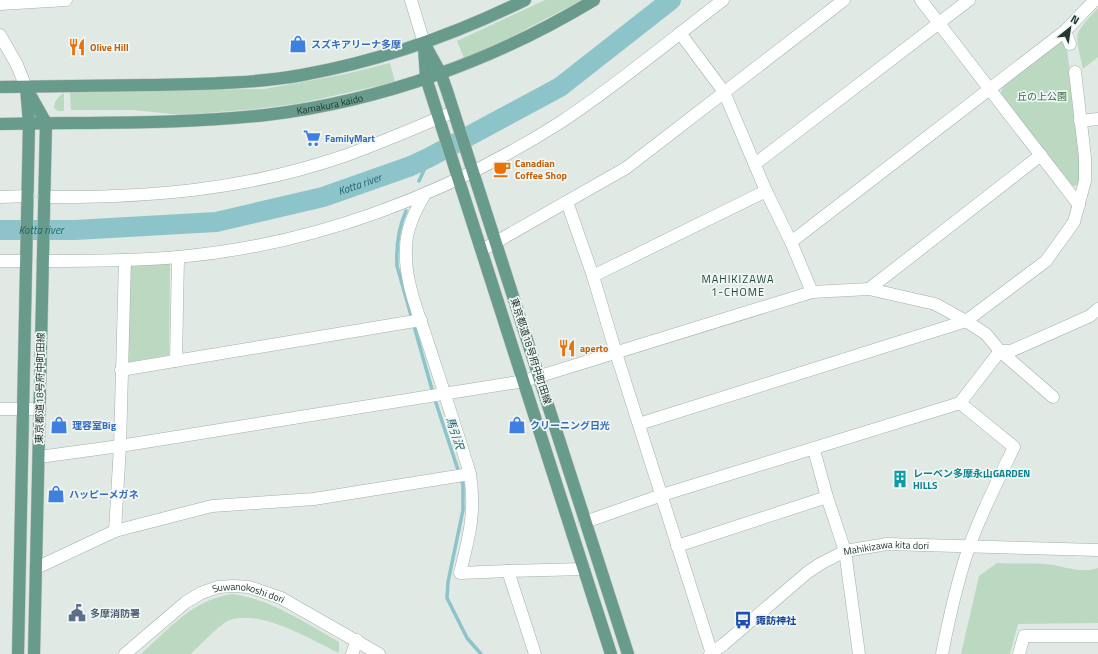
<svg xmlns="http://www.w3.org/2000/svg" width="1098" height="654" viewBox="0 0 1098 654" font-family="'Titillium Web','Noto Sans JP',sans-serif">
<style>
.green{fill:#bad9c0}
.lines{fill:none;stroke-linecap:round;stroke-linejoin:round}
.stream{stroke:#8cc4ca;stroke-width:3.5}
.river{stroke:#8cc4ca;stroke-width:20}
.minor-casing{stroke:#a3b0ab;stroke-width:13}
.major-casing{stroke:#bdc3c1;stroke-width:13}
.minor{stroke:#fff;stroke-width:12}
.major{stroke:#689b8b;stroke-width:12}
.labels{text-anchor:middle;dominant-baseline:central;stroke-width:3.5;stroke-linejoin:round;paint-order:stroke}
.shop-label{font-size:10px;font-weight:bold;fill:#366cbe;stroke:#f0f6f3;text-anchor:start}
.food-label{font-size:10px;font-weight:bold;fill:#c56008;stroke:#f0f6f3;text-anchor:start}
.park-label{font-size:10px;fill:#306b43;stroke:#f0f6f3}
.street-label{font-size:10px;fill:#223831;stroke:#f0f6f3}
.culture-label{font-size:10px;font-weight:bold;fill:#0d838f;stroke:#f0f6f3;text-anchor:start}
.service-label{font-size:10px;font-weight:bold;fill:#4e5e75;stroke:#f0f6f3;text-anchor:start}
.transit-label{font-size:10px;font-weight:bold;fill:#164399;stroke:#f0f6f3;text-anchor:start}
.water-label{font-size:11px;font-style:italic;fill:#22666e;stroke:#f0f6f3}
.neighbourhood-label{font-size:11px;letter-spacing:1px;fill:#20483c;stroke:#f0f6f3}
</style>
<rect width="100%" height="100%" fill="#e0e9e4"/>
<path class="green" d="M545 0H582L507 39 464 58 457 41Z
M1098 8V57L1083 69C1075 32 1072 36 1098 8Z
M1058 41 1066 44 1083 160 1080 185 1073 186 1000 94 1003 87Z
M390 63 395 82 301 103 256 109 181 115 134 110H71L70 92 264 89 346 74Z
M64 93V111H58L54 108C55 100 57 98 64 93Z
M170 260 169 355 125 363 130 266Z
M997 563C1013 564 1030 563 1046 564 1064 566 1080 574 1098 568V623L1018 624 1010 654H961L979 576Z
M232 594C271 599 305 623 339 642V653C311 640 261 609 230 620 221 623 199 646 191 654H141C169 629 192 600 232 594Z"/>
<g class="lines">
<path class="stream" d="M419 181 430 157
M406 211C398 229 396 246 397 266L435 400 463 485V510L448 582 447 598 467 638 481 654"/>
<path class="river" id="s1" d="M0 230H75L216 222 323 197 411 166 430 157 560 87 671 0"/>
<g class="minor-casing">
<g id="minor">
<path d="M411 0 424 43"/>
<path d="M921 0 1079 205"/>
<path d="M0 4 66 0"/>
<path d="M1065 31 1070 44"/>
<path d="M680 33 724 92 766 191 791 242 812 292"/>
<path d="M0 35 17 65 26 87"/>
<path d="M1080 121 1098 119"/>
<path d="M755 164 969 0"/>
<path d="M425 194C415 211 406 229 406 248 404 281 419 315 429 346 443 389 457 431 470 474 476 512 469 537 460 573L508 571 535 654"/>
<path d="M0 197 28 196"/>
<path d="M44 197C148 198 245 190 344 156 381 143 417 127 453 112"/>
<path d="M567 202 593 276 616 353 712 654"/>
<path d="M791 242 1065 31 1095 0"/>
<path d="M482 250 626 168 844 0"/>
<path d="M0 261H26"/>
<path d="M43 261C88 261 134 261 178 257 314 245 446 195 561 122 617 85 669 41 723 0"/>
<path d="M593 276 766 191"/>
<path d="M869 289 1041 155"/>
<path d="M176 361 178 257"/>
<path d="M121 370 421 320"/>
<path d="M960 403 1000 351H1011L1090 316 1098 309"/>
<path d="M0 409H40"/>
<path d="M639 424 966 321 1046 261 1074 222 1085 181V157L1075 72"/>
<path d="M814 450 827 497 845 551 859 654"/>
<path d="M39 457 120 446 524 381 812 292 869 289 935 304 966 321 986 334 1000 351 1053 397"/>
<path d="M585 522 662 495 960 403 1014 447C998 480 981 513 969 547 957 582 949 618 942 654"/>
<path d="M115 531 120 446 125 260"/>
<path d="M677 546 827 497"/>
<path d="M36 568 115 531 212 506 314 499 470 474"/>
<path d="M508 571 584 569"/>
<path id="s2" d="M125 654 186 602 201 593 218 587 233 586 249 587 281 598 379 654"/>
<path d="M352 654 357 640"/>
<path id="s3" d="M710 654 724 644 808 572 820 564 845 551 887 544 1098 550"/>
<path d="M1019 654 1024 636H1098"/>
</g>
</g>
<g class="major-casing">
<g id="major">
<path d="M424 43 441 74 447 91 628 654"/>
<path d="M424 47 426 78 611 654"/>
<path d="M0 87C49 86 99 86 148 85 199 84 252 84 302 75 380 61 454 35 525 0"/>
<path d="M28 91 46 123"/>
<path id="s4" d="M0 124C88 122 178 125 266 115 382 101 495 60 594 0"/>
<path d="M18 654 29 123 26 87"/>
<path d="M34 654 46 123"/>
</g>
</g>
<use href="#minor" class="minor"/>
<use href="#major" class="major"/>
</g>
<defs>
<g id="shop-bare" transform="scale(1.38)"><path d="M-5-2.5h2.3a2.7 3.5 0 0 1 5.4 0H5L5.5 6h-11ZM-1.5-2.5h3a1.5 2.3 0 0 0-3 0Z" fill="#3f7fe0" stroke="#f0f6f3" stroke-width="2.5" paint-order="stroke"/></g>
<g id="restaurant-bare" transform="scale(1.38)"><path d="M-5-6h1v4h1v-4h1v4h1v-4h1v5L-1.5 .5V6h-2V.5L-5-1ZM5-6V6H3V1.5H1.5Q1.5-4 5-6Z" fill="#e8710a" stroke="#f0f6f3" stroke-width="2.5" paint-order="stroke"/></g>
<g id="supermarket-bare" transform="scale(1.38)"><path d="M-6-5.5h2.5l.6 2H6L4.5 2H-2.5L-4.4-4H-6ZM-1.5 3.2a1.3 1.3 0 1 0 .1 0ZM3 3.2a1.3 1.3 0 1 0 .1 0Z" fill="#3f7fe0" stroke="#f0f6f3" stroke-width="2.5" paint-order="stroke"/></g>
<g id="cafe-bare" transform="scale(1.38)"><path d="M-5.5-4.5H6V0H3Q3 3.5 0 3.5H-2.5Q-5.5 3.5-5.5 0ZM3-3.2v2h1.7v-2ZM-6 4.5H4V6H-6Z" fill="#e8710a" stroke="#f0f6f3" stroke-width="2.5" paint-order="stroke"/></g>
<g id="building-bare" transform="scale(1.38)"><path d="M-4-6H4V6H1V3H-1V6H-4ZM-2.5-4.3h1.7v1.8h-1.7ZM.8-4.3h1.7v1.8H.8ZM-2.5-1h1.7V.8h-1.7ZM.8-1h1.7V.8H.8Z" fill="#0f9aa8" stroke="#f0f6f3" stroke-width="2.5" paint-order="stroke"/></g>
<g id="civic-bare" transform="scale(1.38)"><path d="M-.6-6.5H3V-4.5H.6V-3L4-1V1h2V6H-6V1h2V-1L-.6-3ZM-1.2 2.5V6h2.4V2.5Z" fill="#5c6f8a" stroke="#f0f6f3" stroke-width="2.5" paint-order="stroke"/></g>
<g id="bus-bare" transform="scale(1.38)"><path d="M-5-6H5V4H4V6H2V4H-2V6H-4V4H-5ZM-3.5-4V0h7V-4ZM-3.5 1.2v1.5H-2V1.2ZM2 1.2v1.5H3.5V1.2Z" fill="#1a4fb4" stroke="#f0f6f3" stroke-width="2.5" paint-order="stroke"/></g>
</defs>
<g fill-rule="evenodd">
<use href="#shop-bare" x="298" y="44"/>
<use href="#restaurant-bare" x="77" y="47"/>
<use href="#supermarket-bare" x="312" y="138"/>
<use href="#cafe-bare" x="502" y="169"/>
<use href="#restaurant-bare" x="567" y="348"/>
<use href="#shop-bare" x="59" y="425"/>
<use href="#shop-bare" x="517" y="425"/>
<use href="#building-bare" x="900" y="479"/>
<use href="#shop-bare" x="56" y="494"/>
<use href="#civic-bare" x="77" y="613"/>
<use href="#bus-bare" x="743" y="620"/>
</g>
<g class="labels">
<g class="shop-label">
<text x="311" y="44">スズキアリーナ多摩</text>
<text x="325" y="138">FamilyMart</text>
<text x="72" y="425">理容室Big</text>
<text x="530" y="425">クリーニング日光</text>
<text x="69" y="494">ハッピーメガネ</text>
</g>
<g class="food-label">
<text x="90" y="47">Olive Hill</text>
<text x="515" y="163">Canadian<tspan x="515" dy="12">Coffee Shop</tspan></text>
<text x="580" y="348">aperto</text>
</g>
<g class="park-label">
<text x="1042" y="96">丘の上公園</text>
</g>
<g class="street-label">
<text stroke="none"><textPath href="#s4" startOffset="331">Kamakura kaido</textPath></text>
<text transform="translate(531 351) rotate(72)">東京都道18号府中町田線</text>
<text transform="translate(40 388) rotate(-89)">東京都道18号府中町田線</text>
<text stroke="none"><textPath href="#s3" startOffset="212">Mahikizawa kita dori</textPath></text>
<text stroke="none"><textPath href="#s2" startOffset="147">Suwanokoshi dori</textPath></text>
</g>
<g class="culture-label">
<text x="913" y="473">レーベン多摩永山GARDEN<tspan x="913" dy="12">HILLS</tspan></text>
</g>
<g class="service-label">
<text x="90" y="613">多摩消防署</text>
</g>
<g class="transit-label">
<text x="756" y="620">諏訪神社</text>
</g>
<g class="water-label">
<text stroke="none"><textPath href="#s1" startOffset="365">Kotta river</textPath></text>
<text stroke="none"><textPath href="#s1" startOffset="41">Kotta river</textPath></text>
<text transform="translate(455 433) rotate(72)">馬引沢</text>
</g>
<g class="neighbourhood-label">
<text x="738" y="279">MAHIKIZAWA<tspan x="738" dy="13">1-CHOME</tspan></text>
</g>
</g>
<g transform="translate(1070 28) rotate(30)" stroke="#f0f6f3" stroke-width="3" paint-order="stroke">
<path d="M0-3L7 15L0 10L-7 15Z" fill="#223831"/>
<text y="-6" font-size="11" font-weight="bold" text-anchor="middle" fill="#223831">N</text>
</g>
</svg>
